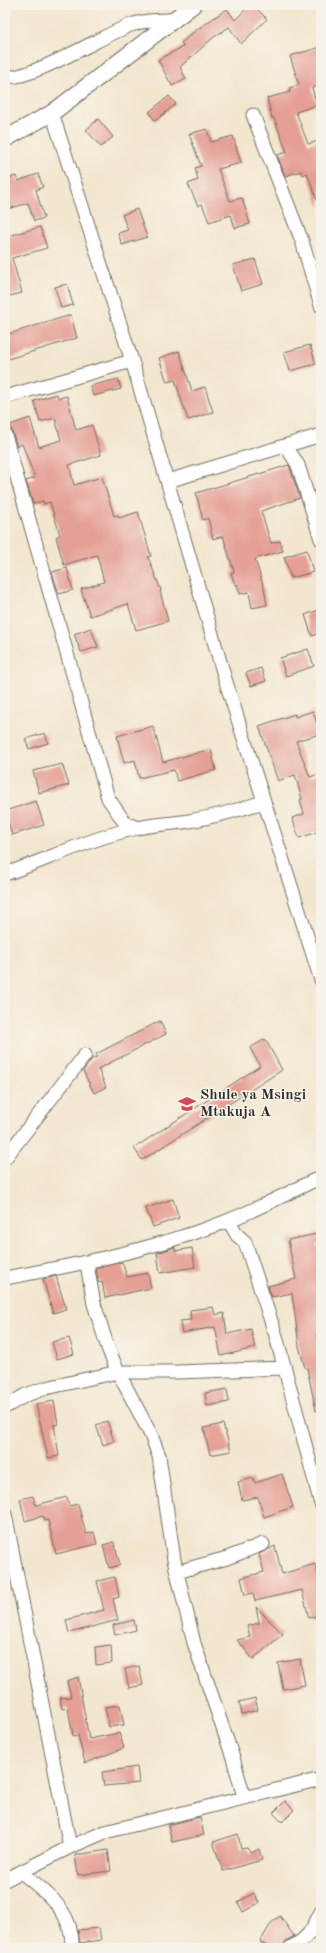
<svg xmlns="http://www.w3.org/2000/svg" width="326" height="1953" viewBox="0 0 326 1953" font-family="'Old Standard TT',serif">
<style>
.building{fill:#e59f94}
.lines{fill:none;stroke-linecap:round;stroke-linejoin:round}
.minor-casing{stroke:#716c64;stroke-width:15}
.tertiary-casing{stroke:#716c64;stroke-width:18}
.minor{stroke:#fff;stroke-width:13}
.tertiary{stroke:#fff;stroke-width:16}
.labels{text-anchor:middle;dominant-baseline:central;stroke-width:3;stroke-linejoin:round;paint-order:stroke}
.poi-label{font-size:15px;font-weight:bold;fill:#2b2b2b;stroke:#f7f3e8;text-anchor:start}
</style>
<rect width="100%" height="100%" fill="#f7f3e8"/>
<filter id="ink" filterUnits="userSpaceOnUse"><feTurbulence type="fractalNoise" baseFrequency=".025" numOctaves="2"/><feDisplacementMap in="SourceGraphic" scale="8" xChannelSelector="R" yChannelSelector="G"/><feConvolveMatrix kernelMatrix="1 2 1 2 8 2 1 2 1" color-interpolation-filters="sRGB"/></filter>
<filter id="wash" filterUnits="userSpaceOnUse"><feTurbulence type="fractalNoise" baseFrequency=".012" numOctaves="4" result="noise"/><feDisplacementMap in="SourceGraphic" scale="16" xChannelSelector="R" yChannelSelector="G"/><feGaussianBlur stdDeviation="0.9" result="paint"/><feColorMatrix in="noise" values="0 0 0 0 0 0 0 0 0 0 0 0 0 0 0 0 0 1.4 0 .05"/><feComposite in="paint" operator="in"/></filter>
<g filter="url(#wash)">
<rect width="100%" height="100%" fill="#f3e6cf"/>
<g id="blocks">
<path class="building" d="M250 5H253L267 19 241 44 229 27 214 37 180 67 186 79 172 86 158 60 184 46 181 43 196 30 227 9 235 20Z
M321 47V85L312 88 317 105 296 112 308 144 321 140 320 208 307 173 303 175 301 171 285 176 277 155 287 152 274 118H272L267 98 290 92 289 88 299 85 290 56Z
M169 96 176 104 155 121 149 112Z
M98 119 113 137 101 147 86 130Z
M207 129 211 142 233 136 241 163 218 169 230 201 242 198 250 224 235 228 231 215 209 222 202 204 198 206 188 184 198 180 195 168 201 166 189 134Z
M38 174 43 187 36 190 44 218 34 221 28 203 5 210V179L16 176 18 181Z
M137 209 147 237 122 245 118 233 128 230 122 215Z
M40 227 47 248 12 258 22 293 5 297V237Z
M255 259 263 284 241 291 233 265Z
M67 284 73 305 61 308 55 287Z
M71 315 77 338 5 360V335Z
M310 345 316 364 290 371 284 352Z
M179 351 192 391 205 387 213 412 188 420 175 380 167 382 159 358Z
M118 379 121 389 93 396 90 386Z
M57 394 58 398 67 396 76 430 92 425 101 455 69 465 74 485 102 477 114 516 118 515 119 518 138 512 151 556 148 557 161 590 160 591 168 621 136 630 128 604 90 616 81 589 104 582 97 555 64 565 56 537 60 535 50 502 44 504 43 501 33 504 26 481 35 478 22 444 17 446 10 425 30 418 39 447 61 440 55 418 40 422 34 401Z
M289 465 300 498 261 511 271 543 280 541 283 551 255 559 264 588 267 605 252 608 249 592 240 594 237 584 235 585 231 573 234 572 223 536 213 539 208 518 203 520 196 493Z
M307 550 313 572 291 578 284 557Z
M67 568 73 590 59 594 52 572Z
M321 609V633L312 636 305 615Z
M91 628 98 647 81 652 74 634Z
M308 649 314 666 286 676 280 658Z
M261 668 266 681 251 686 246 673Z
M313 711 320 734 296 741 310 777 321 773V831L299 838 292 818 304 814 300 800 302 799 295 775 278 781 259 726 295 714V717Z
M153 726 163 762 211 749 216 770 177 781 174 770 139 778 135 760 124 763 117 736Z
M45 733 48 743 29 749 25 739Z
M62 764 69 785 39 793 33 771Z
M36 801 44 825 12 835 5 811Z
M160 1021 166 1034 98 1069 106 1087 94 1093 83 1071 92 1059 97 1057 96 1054Z
M265 1039 282 1070 142 1160 134 1148 260 1066 250 1048Z
M173 1199 179 1218 153 1227 146 1208Z
M321 1233V1244L317 1245 321 1266V1334L316 1335 321 1354V1411H316L307 1368H305L299 1346 292 1293 272 1297 268 1286 296 1279 288 1240Z
M175 1247V1251L192 1248 195 1267 160 1273 157 1253Z
M122 1262 127 1277 148 1273 151 1288 105 1298 102 1281 98 1282 96 1268Z
M56 1276 66 1309 53 1313 43 1279Z
M213 1307 215 1315 224 1313 227 1334 251 1329 255 1348 221 1356 215 1327 182 1333 180 1321 191 1320 190 1310Z
M69 1338 74 1354 57 1359 52 1342Z
M227 1389 229 1402 207 1406 205 1393Z
M54 1401 58 1424 54 1425 59 1456 48 1458 36 1404Z
M107 1421 114 1441 103 1445 96 1425Z
M223 1424 231 1451 210 1455 204 1428Z
M282 1474 293 1507 264 1517 258 1497 242 1500 238 1482 253 1478 255 1483Z
M33 1496 36 1505 67 1497 69 1506 78 1504 86 1534 94 1532 97 1544 56 1554 48 1520 44 1521 43 1516 25 1521 20 1499Z
M114 1542 120 1565 109 1568 103 1545Z
M275 1546 282 1574 315 1564 321 1587V1615L309 1618 302 1590 255 1601 253 1593 245 1595 241 1578 264 1572 259 1554Z
M115 1577 119 1597 113 1599 118 1620 69 1633 66 1620 104 1610 97 1581Z
M256 1607 283 1634 253 1659 237 1640 250 1637 247 1626 259 1623Z
M134 1620 136 1630 115 1635 113 1625Z
M111 1645 112 1663 96 1665 95 1647Z
M300 1659 305 1685 283 1689 278 1663Z
M139 1666 143 1685 129 1688 125 1669Z
M78 1677 89 1739 119 1733 124 1748 85 1763 78 1735 73 1736 68 1708 62 1709 60 1698 71 1697 67 1681Z
M255 1698 258 1710 242 1714 239 1702Z
M120 1705 124 1725 109 1727 105 1707Z
M137 1767 139 1783 104 1786 102 1772Z
M285 1801 294 1810 282 1822 273 1813Z
M200 1817 204 1835 172 1842 168 1825Z
M238 1834 241 1849 247 1848 251 1853 259 1849 262 1860 223 1871 213 1842Z
M108 1850 111 1871 78 1875 75 1855Z
M254 1893 259 1903 243 1912 238 1902Z
M280 1916 294 1936 286 1941 282 1948H271L260 1942 272 1922Z
M99 1928 101 1940 80 1943 78 1930Z"/>
</g>
</g>
<g filter="url(#ink)">
<use href="#blocks" fill-opacity="0" stroke="#716c64" stroke-width="1"/>
<g class="lines">
<g class="minor-casing">
<path id="minor" d="M5 76C24 84 107 33 131 25 145 20 159 20 174 20
M52 113 132 361 226 682 321 980
M253 115 302 241 321 306
M5 397 132 361
M5 435 108 798 125 823 138 828
M286 446 298 465 321 539
M168 481 321 435
M5 874C50 859 92 837 138 828 155 824 172 824 189 821 214 817 239 810 263 802
M5 1158 85 1055
M229 1221 237 1235 245 1242 276 1336 321 1504
M87 1264 94 1304 108 1348 118 1372 151 1435 159 1456 174 1560 194 1643 233 1758 244 1797
M5 1278C76 1265 145 1251 214 1226 251 1213 286 1194 321 1177
M5 1407 26 1395 46 1388 118 1372H177L285 1368
M5 1514 70 1847
M177 1572 227 1558 263 1544
M21 1872C46 1892 74 1912 72 1948
M5 1880 70 1847 105 1832 321 1779
M290 1948C309 1938 312 1930 321 1912"/>
</g>
<g class="tertiary-casing">
<path id="tertiary" d="M5 139 52 113 193 5"/>
</g>
<use href="#minor" class="minor"/>
<use href="#tertiary" class="tertiary"/>
</g>
</g>
<defs>
<g id="school-bare" transform="scale(1.38)"><path d="M0-5L7-2L0 1L-7-2ZM-4 1L0 2.5L4 1V4Q0 6-4 4Z" fill="#d1495b" stroke="#f7f3e8" stroke-width="2.5" paint-order="stroke"/></g>
</defs>
<g fill-rule="evenodd">
<use href="#school-bare" x="187" y="1104"/>
</g>
<g class="labels">
<g class="poi-label">
<text x="200" y="1095">Shule ya Msingi<tspan x="200" dy="17">Mtakuja A</tspan></text>
</g>
</g>
<rect width="326" height="1953" fill="none" stroke="#f7f3e8" stroke-width="20"/>
</svg>
